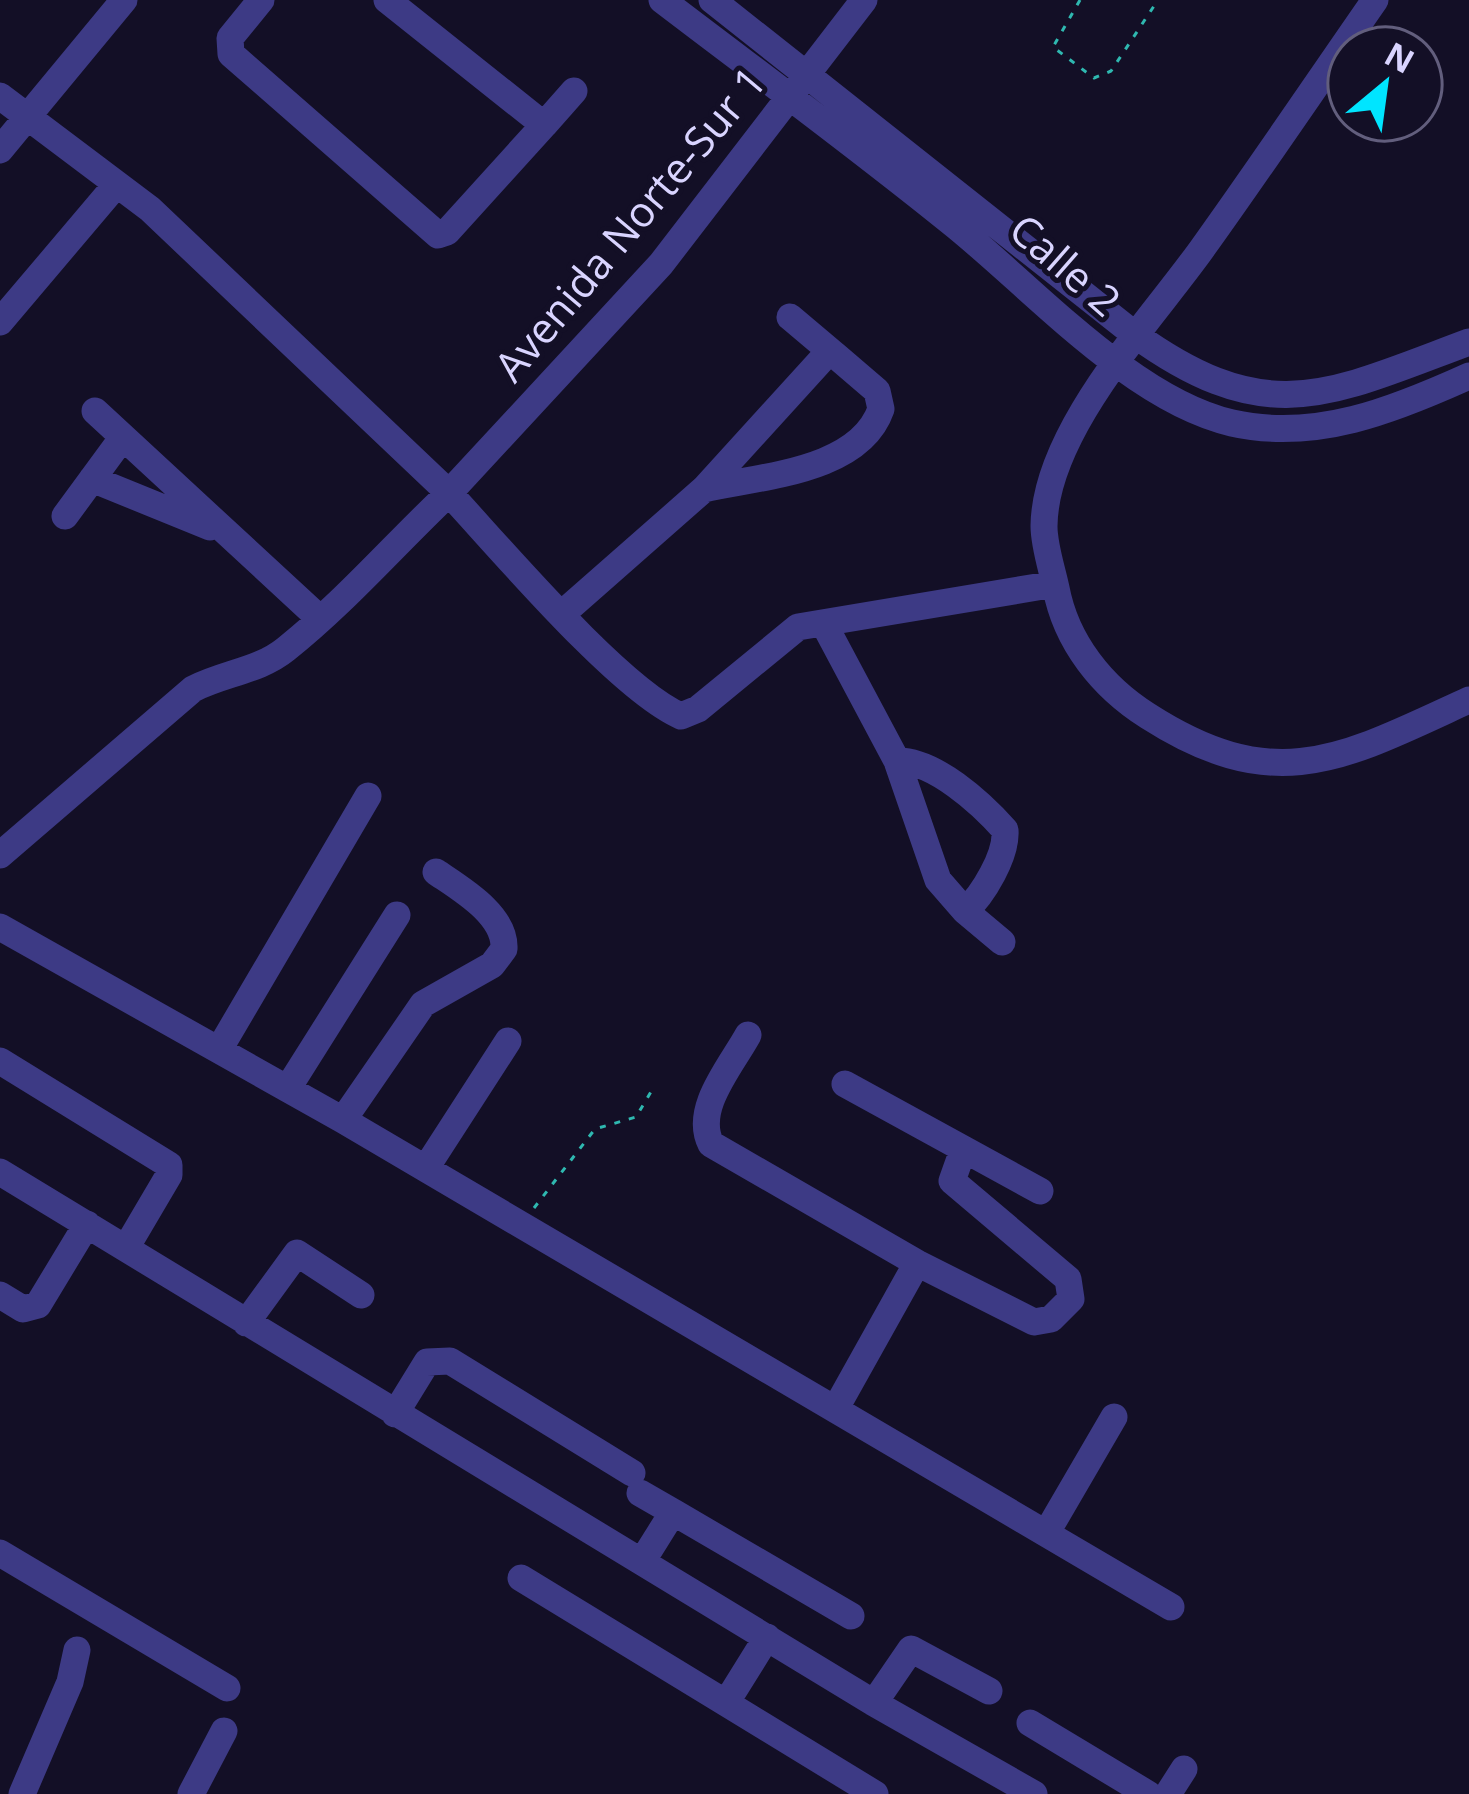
<svg xmlns="http://www.w3.org/2000/svg" width="1469" height="1794" viewBox="0 0 1469 1794" font-family="'Open Sans',sans-serif">
<style>
.lines{fill:none;stroke-linecap:round;stroke-linejoin:round}
.path{stroke:#2fb8b0;stroke-width:3;stroke-dasharray:6 9;stroke-linecap:butt}
.minor{stroke:#3d3a85;stroke-width:27}
.labels{text-anchor:middle;dominant-baseline:central;stroke-width:10;stroke-linejoin:round;paint-order:stroke}
.street-label{font-size:42px;fill:#d9d4ff;stroke:#130f26}
</style>
<rect width="100%" height="100%" fill="#130f26"/>
<g class="lines">
<path class="path" d="M1080 0 1053 47 1094 78 1111 71 1158 0
M534 1208 595 1129 636 1117 655 1085"/>
<path class="minor" d="M261 0 230 38 231 54 438 235 447 232 544 125 387 0
M662 0C759 74 857 146 952 223 1032 287 1132 400 1232 423 1315 442 1394 410 1469 376
M712 0 1134 334C1268 431 1329 394 1469 342
M864 0 661 264 449 493C500 548 619 689 681 716L698 709 798 627 1055 584
M1375 0C1318 82 1262 165 1204 246 1151 321 1045 430 1044 526 1044 546 1052 569 1056 588 1066 642 1102 687 1148 716 1276 798 1343 758 1469 700
M0 96 150 209 449 493C395 544 344 603 286 649 259 671 224 673 193 689L0 855
M544 125 574 91
M0 150 124 0
M790 317 835 355
M0 322 116 185
M95 411 318 617
M92 479 210 527
M65 516 123 437
M563 613 704 489 825 356 835 355 877 391 881 409C859 472 760 476 704 489
M824 624 897 761 938 880 965 911C983 895 1007 855 1005 830 981 803 934 760 897 761
M965 911 1002 942
M0 927 343 1120 1171 1607
M748 1035C731 1066 693 1109 711 1144L917 1263
M220 1048 368 796
M0 1061 169 1165V1175L126 1248
M845 1084 1040 1191
M288 1088 397 915
M343 1120 423 1004 492 965 504 949C506 915 461 889 436 872
M426 1168 508 1041
M0 1172 874 1703 1034 1794
M0 1295 23 1309 38 1305 87 1224
M246 1323 297 1253 361 1295
M836 1408 917 1263 1034 1322 1051 1319 1071 1299 1068 1279 952 1181 963 1150
M395 1414 427 1362 450 1361 632 1473
M640 1493 673 1512
M1047 1532 1114 1417
M0 1553 227 1688
M643 1560 673 1512 851 1616
M521 1578 726 1703 767 1637
M726 1703 875 1794
M874 1703 911 1649 989 1691
M1030 1723 1148 1794
M22 1794 70 1682 77 1650
M191 1794 224 1731
M1168 1794 1184 1769"/>
</g>
<g class="labels">
<g class="street-label">
<text transform="translate(629 223) rotate(-50)">Avenida Norte-Sur 1</text>
<text transform="translate(1066 264) rotate(41)">Calle 2</text>
</g>
</g>
<g transform="translate(1385 84) rotate(29)"><circle r="57" fill="#130f26" stroke="#625e7d" stroke-width="3"/>
<path d="M0-9L21 45L0 30L-21 45Z" fill="#00e5ff"/>
<text y="-18" font-size="33" font-weight="bold" text-anchor="middle" fill="#d9d4ff">N</text>
</g>
</svg>
